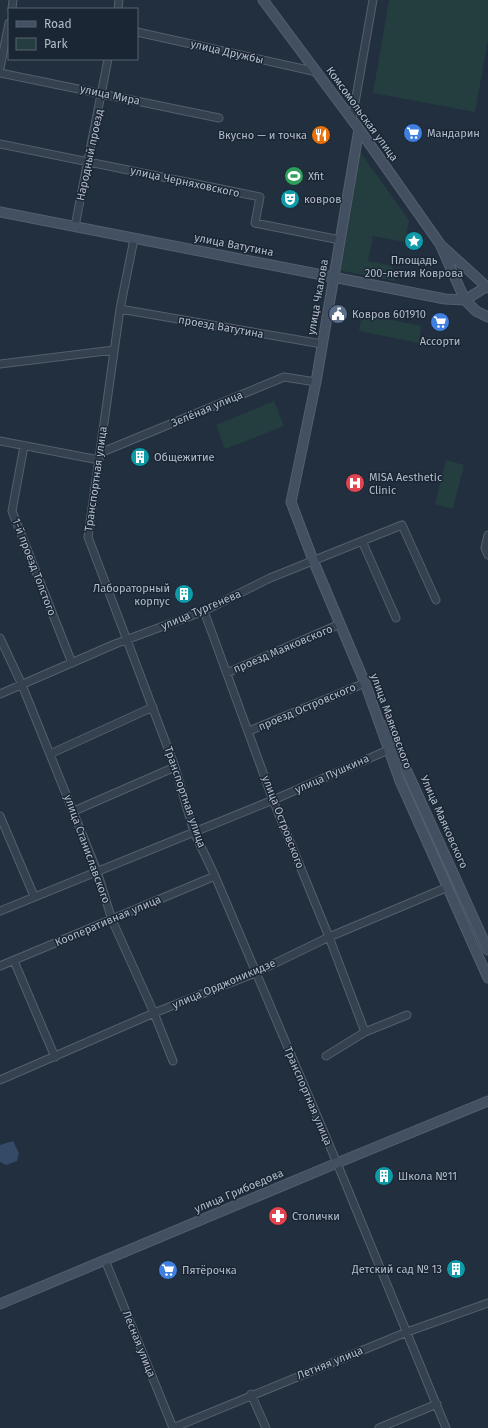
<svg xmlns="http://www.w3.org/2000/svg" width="488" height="1428" viewBox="0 0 488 1428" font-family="'Fira Sans',sans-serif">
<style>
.green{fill:#243e40}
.water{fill:#344b68}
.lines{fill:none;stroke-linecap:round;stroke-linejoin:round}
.street-casing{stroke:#545f6d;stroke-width:9}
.secondary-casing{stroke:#545f6d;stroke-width:11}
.street{stroke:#36414f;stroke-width:7}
.secondary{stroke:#435062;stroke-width:9}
.labels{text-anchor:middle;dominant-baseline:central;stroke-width:3;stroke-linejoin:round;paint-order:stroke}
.street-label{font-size:11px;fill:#b2bcca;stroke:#1b2634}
.poi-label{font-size:11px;fill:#b2bcca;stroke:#1b2634;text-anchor:start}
</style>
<rect width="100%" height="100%" fill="#222f3f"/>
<path class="green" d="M389 0H488V40L475 112 373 93Z
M360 152 409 220 405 242 373 236 368 261 392 266 395 281 338 270Z
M362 314 421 326 419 343 359 331Z
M274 401 284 426 225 449 216 425Z
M446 460 464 465 453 509 435 504Z"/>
<path class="water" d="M13 1141 19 1153 17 1161 6 1165 0 1162V1145Z"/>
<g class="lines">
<g class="street-casing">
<path id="street" d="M12 9 13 0
M118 9 119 0
M137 32 317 72
M0 68 9 23
M0 73 219 118
M352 120 373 0
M0 144 260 197 255 223 340 240
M75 226 108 59
M134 239 120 309 88 537 175 767 194 832 215 876 337 1163 446 1428
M120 309 322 344
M0 364 114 350
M0 441 99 460
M24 446 12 511 72 663
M100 453 284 377 316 382
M488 535 485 548 488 555
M362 541 396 618
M204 611 273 800 329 937 365 1032
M0 638 22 685 97 871 112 920 154 1013 173 1061
M227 673 340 624
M0 694 115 644 204 611 270 578 402 525 436 600
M249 731 365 683
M50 754 153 707
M74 811 175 767
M0 816 34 896
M0 911 273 800 393 748
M14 961 55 1057
M0 966 215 876
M326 1056 365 1032 407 1015
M0 1080 154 1013 255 973 329 937 448 887
M105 1260 173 1428
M251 1394 266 1428
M173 1428 407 1332 488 1303
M379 1428 437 1404"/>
</g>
<g class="secondary-casing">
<path id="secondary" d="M263 0 359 129 440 244 465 300 476 311 488 317
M359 129 316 382 291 502 313 560 365 683 400 781 488 978
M0 212 445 299 465 300
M443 247 488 288
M465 300 486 287
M386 725 488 950
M0 1304 337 1163 488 1101"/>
</g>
<use href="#street" class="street"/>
<use href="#secondary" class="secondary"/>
</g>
<defs>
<g id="supermarket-disc" transform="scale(1)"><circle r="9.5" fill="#3f7fe0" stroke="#1b2634"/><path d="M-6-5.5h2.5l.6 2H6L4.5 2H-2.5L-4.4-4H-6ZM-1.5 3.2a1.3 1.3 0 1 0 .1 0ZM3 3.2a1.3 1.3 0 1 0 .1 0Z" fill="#fff"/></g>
<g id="restaurant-disc" transform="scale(1)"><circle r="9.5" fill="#e8710a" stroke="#1b2634"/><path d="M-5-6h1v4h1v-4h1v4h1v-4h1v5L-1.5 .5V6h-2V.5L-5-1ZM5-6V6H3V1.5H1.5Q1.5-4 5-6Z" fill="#fff"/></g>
<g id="stadium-disc" transform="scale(1)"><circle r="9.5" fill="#2e9e5b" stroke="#1b2634"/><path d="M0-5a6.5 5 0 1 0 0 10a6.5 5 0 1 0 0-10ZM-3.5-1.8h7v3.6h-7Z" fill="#fff"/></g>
<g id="theatre-disc" transform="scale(1)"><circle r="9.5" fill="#0f9aa8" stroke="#1b2634"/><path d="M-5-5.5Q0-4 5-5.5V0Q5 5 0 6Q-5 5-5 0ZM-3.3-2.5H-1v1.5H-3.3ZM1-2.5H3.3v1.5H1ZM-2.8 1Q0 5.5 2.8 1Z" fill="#fff"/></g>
<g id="sight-disc" transform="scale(1)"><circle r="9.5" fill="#0f9aa8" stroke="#1b2634"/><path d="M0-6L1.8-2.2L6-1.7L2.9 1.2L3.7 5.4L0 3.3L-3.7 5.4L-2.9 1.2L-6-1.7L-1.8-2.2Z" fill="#fff"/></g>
<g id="civic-disc" transform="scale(1)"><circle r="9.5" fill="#5c6f8a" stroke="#1b2634"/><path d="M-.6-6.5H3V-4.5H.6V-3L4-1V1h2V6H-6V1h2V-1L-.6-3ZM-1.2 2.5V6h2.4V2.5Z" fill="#fff"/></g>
<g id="building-disc" transform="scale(1)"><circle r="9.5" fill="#0f9aa8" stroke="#1b2634"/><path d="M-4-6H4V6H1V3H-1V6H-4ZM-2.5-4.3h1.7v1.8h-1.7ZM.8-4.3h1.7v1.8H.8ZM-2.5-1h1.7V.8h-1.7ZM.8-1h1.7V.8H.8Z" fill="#fff"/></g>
<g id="hospital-disc" transform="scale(1)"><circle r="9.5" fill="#e0444e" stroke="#1b2634"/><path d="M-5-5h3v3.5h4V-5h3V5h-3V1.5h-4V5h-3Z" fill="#fff"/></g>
<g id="pharmacy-disc" transform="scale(1)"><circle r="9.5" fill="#e0444e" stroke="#1b2634"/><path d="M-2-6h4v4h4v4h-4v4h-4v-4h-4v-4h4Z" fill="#fff"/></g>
</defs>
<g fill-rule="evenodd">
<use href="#supermarket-disc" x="413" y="133"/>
<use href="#restaurant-disc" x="321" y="135"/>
<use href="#stadium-disc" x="294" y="176"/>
<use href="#theatre-disc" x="290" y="199"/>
<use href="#sight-disc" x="414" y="241"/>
<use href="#civic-disc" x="338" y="314"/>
<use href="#supermarket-disc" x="440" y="322"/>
<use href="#building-disc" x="140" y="457"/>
<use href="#hospital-disc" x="355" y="483"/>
<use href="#building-disc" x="184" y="594"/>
<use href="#building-disc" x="384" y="1176"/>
<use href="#pharmacy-disc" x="278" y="1216"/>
<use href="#building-disc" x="456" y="1269"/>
<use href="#supermarket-disc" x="168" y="1270"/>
</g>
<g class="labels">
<g class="street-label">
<text transform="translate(227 52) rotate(13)">улица Дружбы</text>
<text transform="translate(110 95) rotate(12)">улица Мира</text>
<text transform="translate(362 114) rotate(54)">Комсомольская улица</text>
<text transform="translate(90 155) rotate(-78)">Народный проезд</text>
<text transform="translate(185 182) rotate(12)">улица Черняховского</text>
<text transform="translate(234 245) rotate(11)">улица Ватутина</text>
<text transform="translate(318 297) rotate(-80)">улица Чкалова</text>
<text transform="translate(221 327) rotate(10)">проезд Ватутина</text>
<text transform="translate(207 409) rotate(-23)">Зелёная улица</text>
<text transform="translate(96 479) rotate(-82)">Транспортная улица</text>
<text transform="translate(34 567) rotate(69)">1-й проезд Толстого</text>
<text transform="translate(201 610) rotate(-23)">улица Тургенева</text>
<text transform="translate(283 649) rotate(-23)">проезд Маяковского</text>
<text transform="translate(307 707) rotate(-23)">проезд Островского</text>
<text transform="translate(391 721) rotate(70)">улица Маяковского</text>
<text transform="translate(332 774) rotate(-24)">улица Пушкина</text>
<text transform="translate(185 797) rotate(71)">Транспортная улица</text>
<text transform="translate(283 822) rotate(69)">улица Островского</text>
<text transform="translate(444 822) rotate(66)">Улица Маяковского</text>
<text transform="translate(87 849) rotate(70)">улица Станиславского</text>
<text transform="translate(108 921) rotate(-23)">Кооперативная улица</text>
<text transform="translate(224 984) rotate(-23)">улица Орджоникидзе</text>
<text transform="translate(308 1096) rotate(67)">Транспортная улица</text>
<text transform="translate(239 1191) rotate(-23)">улица Грибоедова</text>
<text transform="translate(139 1344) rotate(68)">Лесная улица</text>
<text transform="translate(330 1363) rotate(-22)">Летняя улица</text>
</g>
<g class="poi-label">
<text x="427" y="133">Мандарин</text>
<text x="307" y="135" text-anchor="end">Вкусно — и точка</text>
<text x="308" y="176">Xfit</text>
<text x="304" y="199">ковров</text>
<text x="414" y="260" text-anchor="middle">Площадь<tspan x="414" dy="13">200-летия Коврова</tspan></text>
<text x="352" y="314">Ковров 601910</text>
<text x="440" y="341" text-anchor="middle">Ассорти</text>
<text x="154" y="457">Общежитие</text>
<text x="369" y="477">MISA Aesthetic<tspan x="369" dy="13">Clinic</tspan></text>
<text x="170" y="588" text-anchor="end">Лабораторный<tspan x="170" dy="13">корпус</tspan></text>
<text x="398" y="1176">Школа №11</text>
<text x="292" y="1216">Столички</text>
<text x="442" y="1269" text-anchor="end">Детский сад № 13</text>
<text x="182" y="1270">Пятёрочка</text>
</g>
</g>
<rect x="8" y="8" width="130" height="52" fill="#1b2634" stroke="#576270"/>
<rect x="16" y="21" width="20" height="6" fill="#435062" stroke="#576270"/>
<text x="44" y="28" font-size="12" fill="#b2bcca">Road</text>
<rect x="16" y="38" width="20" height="12" fill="#243e40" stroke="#576270"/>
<text x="44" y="48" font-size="12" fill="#b2bcca">Park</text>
</svg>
